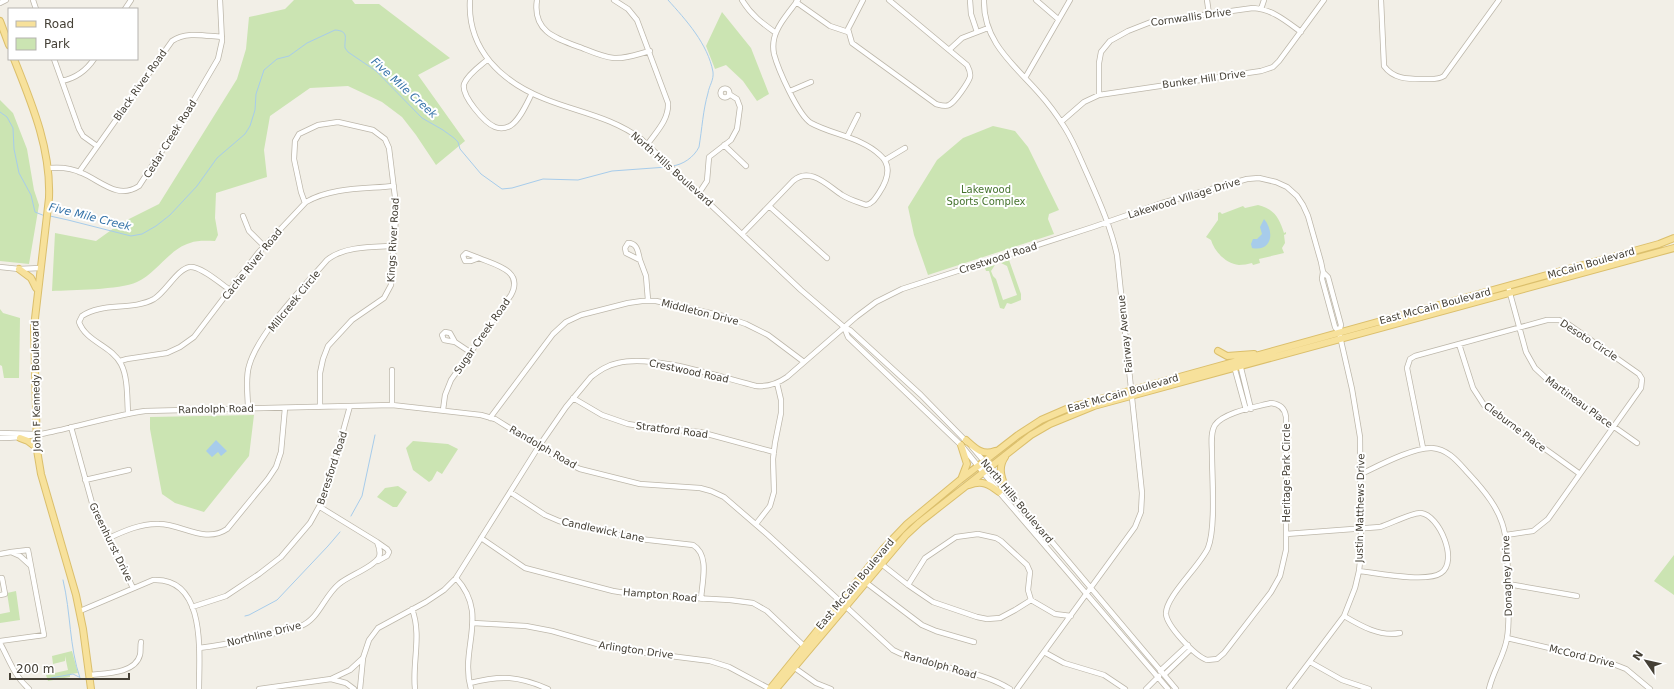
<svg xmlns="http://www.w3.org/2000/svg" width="1674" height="689" viewBox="0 0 1674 689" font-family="'DejaVu Sans',sans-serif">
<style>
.green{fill:#cbe4b2}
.water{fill:#a7cceb}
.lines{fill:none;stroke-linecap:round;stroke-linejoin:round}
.stream{stroke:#a7cceb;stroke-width:1}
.minor-casing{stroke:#bdb7aa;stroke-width:6}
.major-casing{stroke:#dbbf6c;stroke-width:8}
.minor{stroke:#fff;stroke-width:4.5}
.major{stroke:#f7e19b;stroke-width:6}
.labels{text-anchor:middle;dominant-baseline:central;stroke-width:4;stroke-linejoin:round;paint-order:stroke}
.street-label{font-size:10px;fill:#454036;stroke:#fff}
.park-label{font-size:10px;fill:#45732e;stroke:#fff}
.water-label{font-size:11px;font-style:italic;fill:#3774a9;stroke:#fff}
</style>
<rect width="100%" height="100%" fill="#f2efe7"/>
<path class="green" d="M294 0H352L355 4H379L450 58 418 75 465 141 436 165 416 135 402 117 382 102 348 86 310 88 270 116 264 150 267 177 216 193 215 218 218 235 215 241C207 241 198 240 190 243 169 249 157 273 137 282 119 290 72 290 52 291L55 233 96 241 121 223 159 204 237 79 246 49 249 17 285 9Z
M722 12 751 48 769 94 757 101 743 81 726 65 715 69 706 46Z
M0 100 13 113 27 149 34 190 39 205 29 264 0 261Z
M993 126 1015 131 1028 147 1059 210 1049 214 1048 219 1054 234 928 275 914 235 908 207 937 160 963 138Z
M1258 205C1274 209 1279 217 1284 233L1286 232V234L1284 235 1285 243 1282 248 1284 253 1259 259 1260 263 1253 265 1252 263C1248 264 1243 265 1239 265 1226 264 1214 251 1211 240L1206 237 1218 220V213L1220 212 1222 214 1243 206 1245 208Z
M1009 260 1021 294V300L1011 304 1007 303 1004 309 1000 308 989 271H986L985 268 995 265 991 271 993 276 996 279 1003 300 1017 295 1007 266 1001 263Z
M0 309 3 313 20 318 19 378H4L2 366 0 365Z
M254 415 249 456 204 512 175 503 162 494 150 429V417Z
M413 441 448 444 458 449 442 474 437 471 432 480 429 482 413 470 406 448Z
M398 486 407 492 397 507H393L377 497 385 488Z
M1674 555V595L1654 581Z
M16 591 20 620 0 623V614L10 612 7 593Z
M72 651 78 673 70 674V677L48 681 46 675 68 670 65 656V661L53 664 52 656Z"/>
<path class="water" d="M1264 219C1275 232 1272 252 1252 248L1251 244 1253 239H1257L1262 234 1260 227Z
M216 440 227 451 221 456 218 452 212 457 206 451Z"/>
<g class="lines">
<path class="stream" d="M668 0C686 20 708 44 713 72 714 80 709 86 708 93 703 110 702 129 699 147 694 157 683 165 672 166
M0 112 7 117 13 128 14 149 19 173 31 195 35 212 45 216
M50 216 68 220 131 236 142 234 156 226 170 215 197 186 217 158 245 134 250 126 255 110 256 94 264 70 277 59 289 56 307 43 335 30C350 31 344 39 345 48L348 52 376 71 422 118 443 130 454 138 458 142 460 149 481 174 502 189 512 188 543 179 578 180 612 171 667 167
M351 516 362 496 375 435
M63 580C71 613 69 646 80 678
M245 616 249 615 277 600 328 546 340 532
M51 678 73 674 79 677"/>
<g class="minor-casing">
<path id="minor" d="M33 0 36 9
M470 0C467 50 502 82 545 99 577 112 612 117 641 139L801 290 844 327 850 330 921 395 967 442
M537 0C532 32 557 39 582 48 592 52 603 57 614 58 626 59 638 54 650 51
M614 0 628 9 637 20 668 103C669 120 656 132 647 145
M742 0C751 15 762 23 776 33
M863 0 848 29 852 43 936 104C940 105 945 107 949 105 955 102 968 83 970 77 971 72 969 69 967 65L889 0
M970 0 971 14 977 32
M984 0C983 41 1013 64 1038 92 1048 103 1057 115 1065 128 1075 144 1081 161 1089 178 1100 203 1111 228 1117 255L1142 493 1141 512 1135 527 1017 689
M1036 0 1058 19
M1207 0 1209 14
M1381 0 1384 66C1394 80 1410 79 1425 79 1432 79 1438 80 1444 76L1499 0
M796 2 830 26 848 32
M0 3 6 0
M125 9 131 0
M1261 9 1264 0
M949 50 962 38 988 28
M54 59 79 129 83 136 97 146
M487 60C480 66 468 74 464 84 461 96 485 123 495 127 500 129 506 128 510 126 520 120 527 103 532 93
M1025 78 1070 0
M62 81C76 78 86 71 94 59
M720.5 93a4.5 4.5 0 1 1 9 0a4.5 4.5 0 1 1-9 0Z
M790 91 811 82
M1099 95V63L1101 52 1110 41 1128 31 1151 22 1253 8C1272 9 1286 21 1301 32
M1061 122 1084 102 1099 95 1261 71 1273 67 1279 61 1324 0
M847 137 858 115
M724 145 746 166
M885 160 905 148
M49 168C60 167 72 168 82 173 101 181 118 200 139 186L184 117 218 59 222 41 220 0
M79 172 172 41C186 31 206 36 222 37
M699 193 707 181 709 157 731 140 737 129 740 107 737 99 729 94
M305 203 301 192 294 159 295 141 299 134 318 125 338 122 373 130 385 139 389 148 395 197 396 217 391 285 384 298 352 320 328 346 323 359 320 373V407
M769 206 827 258
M243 216 249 231 264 246
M742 234 793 181C810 166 828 186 842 195 850 200 858 202 866 205 872 204 875 199 879 193 887 181 893 166 880 155 861 137 833 135 811 123 798 115 778 69 774 54 773 49 773 44 774 39 777 25 790 11 798 0
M628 243C638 243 638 253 640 260L626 253 625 248Z
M466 253 479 258 471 261H465L463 256Z
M640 260 646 276 648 300
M0 267 19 269 40 268
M1508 286 1526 352 1535 368 1549 381 1637 443
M844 327 848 337 961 445 999 492 1168 689
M445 332 450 333 455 342 444 340 442 335Z
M455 342 470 352
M1459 344 1473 388 1484 405 1580 474
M120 361 127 359 167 353 180 347 194 337 258 253 306 202C332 187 365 189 394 186
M1240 364 1251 409
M1234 366 1246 410
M392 370V405
M573 398 602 415 628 424 653 428 700 432 774 452
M1271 403C1280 404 1285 408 1286 417V550L1280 576 1271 592 1224 653 1217 659 1207 660C1195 656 1167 626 1166 614 1165 597 1200 566 1208 548 1216 528 1212 478 1212 455 1212 445 1210 433 1215 425 1224 412 1256 407 1271 403Z
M248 409C248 395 245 379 249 366 258 333 304 287 327 260 344 246 373 247 394 246
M443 410 445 395 451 380 511 295C524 271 496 265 479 258
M128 413C127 398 128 377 121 364 111 345 86 342 79 322L82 316C102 302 132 311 154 299 166 292 177 269 190 267 201 266 221 284 230 290
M490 418 553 334 566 322 581 315 628 303 642 301H656L723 316 746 324 768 335 804 362
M71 427 92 503 133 588
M0 433 34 434
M0 438C49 438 96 418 145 411L392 405 481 415 495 419 559 459 580 469 640 484 700 488 711 491 724 497 768 535 893 650C930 669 975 667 1010 689
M972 447 1176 689
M1423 448 1407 368 1410 359 1415 356 1547 320H1559L1568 324 1639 374 1642 379 1641 388 1548 519 1533 531 1506 535
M1361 474C1378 466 1414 447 1432 448 1448 449 1458 462 1468 473 1508 516 1507 530 1508 586 1508 603 1510 621 1507 638 1505 654 1493 671 1489 689
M85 480 129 470
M510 492 545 515 559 521 631 538 693 545C710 555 702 582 701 599
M756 524 770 506 774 492 773 459 775 443 781 413V400L777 383
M1286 534 1380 527C1390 524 1413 512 1421 513 1439 515 1459 561 1441 573 1427 583 1377 573 1359 571
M109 538C124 531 142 523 159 524 182 524 205 544 227 529L268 479 276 467 281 452 285 408
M481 538 525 568 613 591 638 595 730 600 753 603 767 611 806 648
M377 542 387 549 389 552 387 556 378 561
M11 552 28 550 31 566
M0 554 11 552 20 556 31 566 44 635 0 641
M875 559 908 585 933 602 977 617 987 619 1000 618 1015 610 1031 600 1055 614 1071 616
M0 578H2L5 594 0 595
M456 578C490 615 459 648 471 689
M860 578 922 625 936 631 974 642
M1508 584 1577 596
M908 585 925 558 956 537 978 534 996 538 1001 541 1027 565 1030 572 1028 590 1031 600
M192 607 226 596 259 574 281 557 310 523 325 496 350 406
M412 609C422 635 412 663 415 689
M80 611 153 580C207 577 199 655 199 689
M1344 616C1361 626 1380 637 1400 633
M473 623 526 626 552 631 615 649 710 661 729 667 770 689
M1507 638 1608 662 1626 669 1650 689
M0 643C9 659 14 676 29 689
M199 648C224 645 247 640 271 634 281 632 291 630 301 626 319 619 324 596 339 584 348 576 374 567 379 557 381 552 379 547 377 542L320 507
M1044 652 1064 663 1104 675 1125 689
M1310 662 1342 680 1369 689
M792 666 816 683 831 689
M1160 671 1188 645
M89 675C105 673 135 674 140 655 141 651 140 646 141 642
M1164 675 1191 649
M331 679 350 670 363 658 369 640 378 628 426 602 444 590 456 578 539 446 566 407 591 377C599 371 607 365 618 363 653 354 720 377 756 386 768 387 777 384 787 377L856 317 876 302 902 289 1093 227 1162 203 1247 179 1259 178 1276 182 1287 187 1297 196 1303 205 1308 216 1321 262 1323 272 1322 279 1335 327 1339 332
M470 683C501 675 519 676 548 689
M259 689 331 679 346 683 354 689
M360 689 363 658
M1146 689 1159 676
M1289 689 1344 616 1355 588 1359 571 1361 552 1360 437 1352 389 1339 332 1341 325 1328 277 1323 272"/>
</g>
<g class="major-casing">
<path id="major" d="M0 21 9 45
M14 59C32 104 51 149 49 198L34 327 37 450 41 474 76 595 83 629 91 689
M19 269 31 278 36 288
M1218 351 1227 356 1254 354
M20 438 28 441 36 447
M966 440C975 448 982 456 995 451
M961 445 967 464 962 477
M969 485C982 480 989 484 999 492
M1005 487C1001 476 998 467 1005 457
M770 689 884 548 907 524 960 480 1018 435 1041 420 1071 407 1659 244 1674 238
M776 689 906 535 920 522 1031 435 1050 424 1094 406 1674 248"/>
</g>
<use href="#minor" class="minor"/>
<use href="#major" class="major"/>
</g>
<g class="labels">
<g class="street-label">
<text transform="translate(1191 17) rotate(-8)">Cornwallis Drive</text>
<text transform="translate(1204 79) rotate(-8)">Bunker Hill Drive</text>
<text transform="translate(140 85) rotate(-55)">Black River Road</text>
<text transform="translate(170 139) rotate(-58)">Cedar Creek Road</text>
<text transform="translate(672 169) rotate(42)">North Hills Boulevard</text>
<text transform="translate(1184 198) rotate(-17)">Lakewood Village Drive</text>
<text transform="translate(393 240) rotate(-87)">Kings River Road</text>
<text transform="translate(998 258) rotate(-18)">Crestwood Road</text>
<text transform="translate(1591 263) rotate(-16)">McCain Boulevard</text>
<text transform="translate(252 264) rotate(-51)">Cache River Road</text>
<text transform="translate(294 301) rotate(-51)">Millcreek Circle</text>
<text transform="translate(1435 306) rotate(-15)">East McCain Boulevard</text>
<text transform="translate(700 312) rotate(14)">Middleton Drive</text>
<text transform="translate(1125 334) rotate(-96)">Fairway Avenue</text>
<text transform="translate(482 336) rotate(-55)">Sugar Creek Road</text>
<text transform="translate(1589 340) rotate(33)">Desoto Circle</text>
<text transform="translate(689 371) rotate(12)">Crestwood Road</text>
<text transform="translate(36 386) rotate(-91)">John F Kennedy Boulevard</text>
<text transform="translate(1123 393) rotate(-16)">East McCain Boulevard</text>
<text transform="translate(1579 402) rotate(36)">Martineau Place</text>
<text transform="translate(216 409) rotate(-1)">Randolph Road</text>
<text transform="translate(1515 427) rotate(37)">Cleburne Place</text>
<text transform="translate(672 430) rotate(7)">Stratford Road</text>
<text transform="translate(543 447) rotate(30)">Randolph Road</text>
<text transform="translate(332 468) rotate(-72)">Beresford Road</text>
<text transform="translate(1286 473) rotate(-90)">Heritage Park Circle</text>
<text transform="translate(1017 501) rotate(50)">North Hills Boulevard</text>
<text transform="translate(1360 508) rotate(-89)">Justin Matthews Drive</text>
<text transform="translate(603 530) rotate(12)">Candlewick Lane</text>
<text transform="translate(111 542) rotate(64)">Greenhurst Drive</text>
<text transform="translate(1507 576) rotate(-92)">Donaghey Drive</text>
<text transform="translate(855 584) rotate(-50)">East McCain Boulevard</text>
<text transform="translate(660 595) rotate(5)">Hampton Road</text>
<text transform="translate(264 634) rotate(-14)">Northline Drive</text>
<text transform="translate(636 650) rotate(8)">Arlington Drive</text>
<text transform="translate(1582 656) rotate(14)">McCord Drive</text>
<text transform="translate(940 665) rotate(16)">Randolph Road</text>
</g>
<g class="park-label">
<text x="986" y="189">Lakewood<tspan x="986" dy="12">Sports Complex</tspan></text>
</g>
<g class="water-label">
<text transform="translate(404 88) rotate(42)">Five Mile Creek</text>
<text transform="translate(90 217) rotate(14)">Five Mile Creek</text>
</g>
</g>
<rect x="8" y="8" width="130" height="52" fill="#ffffff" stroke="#b5b3af"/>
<rect x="16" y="21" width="20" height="6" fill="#f7e19b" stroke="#b5b3af"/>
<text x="44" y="28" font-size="12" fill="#454036">Road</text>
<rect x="16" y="38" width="20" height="12" fill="#cbe4b2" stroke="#b5b3af"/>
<text x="44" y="48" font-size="12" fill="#454036">Park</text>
<g transform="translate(1646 661) rotate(304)" stroke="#ffffff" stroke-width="3" paint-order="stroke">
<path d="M0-3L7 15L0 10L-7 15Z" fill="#454036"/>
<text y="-6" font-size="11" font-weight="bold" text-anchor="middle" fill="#454036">N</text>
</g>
<path d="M10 673v6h119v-6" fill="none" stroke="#454036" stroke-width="2"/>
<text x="16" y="673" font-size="12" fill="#454036" stroke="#ffffff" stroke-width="3" paint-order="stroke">200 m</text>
</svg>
